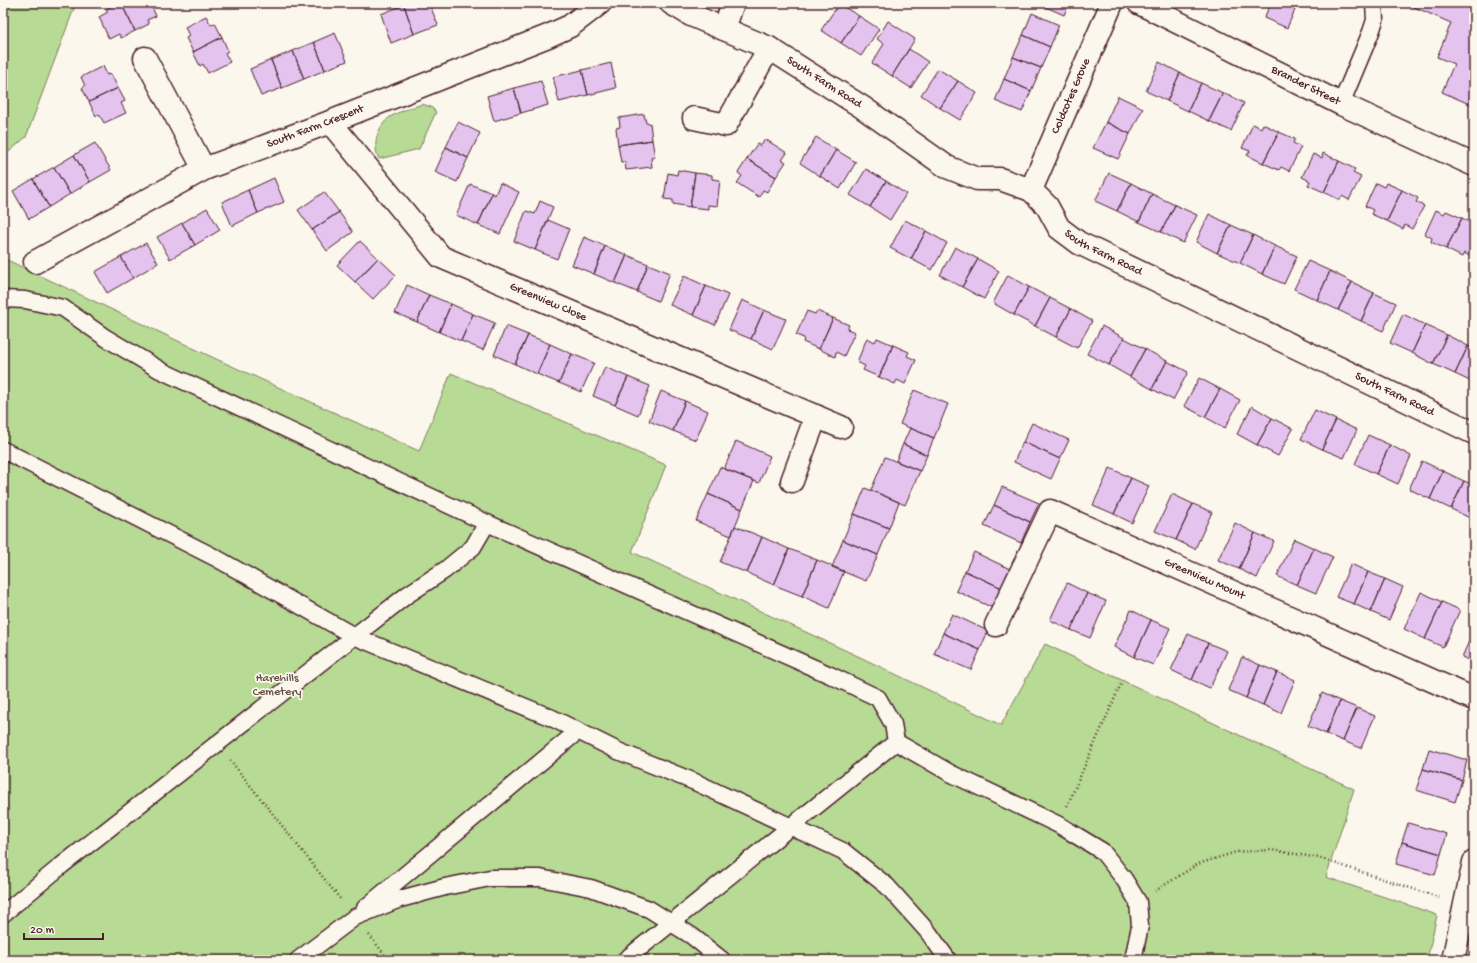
<svg xmlns="http://www.w3.org/2000/svg" width="1477" height="963" viewBox="0 0 1477 963" font-family="'Gochi Hand',sans-serif">
<style>
.green{fill:#b7da94;stroke:#807c60}
.building{fill:#e4c3ef;stroke:#4a1f2b}
.lines{fill:none;stroke-linecap:round;stroke-linejoin:round}
.lane-casing{stroke:#4a1f2b;stroke-width:19}
.street-casing{stroke:#4a1f2b;stroke-width:25}
.secondary-casing{stroke:#4a1f2b;stroke-width:25}
.path{stroke:#4a1f2b;stroke-width:2.5;stroke-dasharray:1 3;stroke-linecap:butt}
.lane{stroke:#fbf7ec;stroke-width:16}
.street{stroke:#fbf7ec;stroke-width:22}
.secondary{stroke:#fbf7ec;stroke-width:22}
.labels{text-anchor:middle;dominant-baseline:central;stroke-width:3.5;stroke-linejoin:round;paint-order:stroke}
.street-label{font-size:12px;fill:#4a1f2b;stroke:#fbf7ec}
.park-label{font-size:12px;fill:#654e45;stroke:#fbf7ec}
</style>
<rect width="100%" height="100%" fill="#fbf7ec"/>
<filter id="ink" filterUnits="userSpaceOnUse"><feTurbulence type="fractalNoise" baseFrequency=".025" numOctaves="2"/><feDisplacementMap in="SourceGraphic" scale="8" xChannelSelector="R" yChannelSelector="G"/><feConvolveMatrix kernelMatrix="1 2 1 2 8 2 1 2 1" color-interpolation-filters="sRGB"/></filter>
<g filter="url(#ink)">
<path class="green" d="M3 3H76L26 137 3 157Z
M422 104 431 107 436 112 419 149 379 159C372 145 377 127 390 117 399 111 412 108 422 104Z
M3 258 214 358 419 451 451 373 666 465 632 552 862 658 1001 725 1045 644 1354 789 1326 877 1437 915 1427 960H3Z"/>
<path class="building" d="M118 3H121L135 31 121 38 119 34 109 39 99 17 108 12 106 9Z
M121 3H150L156 16 147 20 149 24 135 31Z
M410 3H429L438 25 414 34 404 5Z
M1037 3H1069L1064 15Z
M1271 3H1298L1287 28 1264 18Z
M1405 3H1474V106L1442 92 1454 64 1437 57 1451 23Z
M839 4 859 16 841 43 821 30Z
M404 5 414 34 391 43 381 14Z
M1032 13 1059 25 1050 47 1023 35Z
M206 16 211 25 215 23 222 37 193 52 186 38 189 36 185 27Z
M859 16 879 29 861 56 841 43Z
M888 21 915 39 892 76 872 63 884 44 877 39Z
M335 33 347 61 325 70 314 42Z
M1023 35 1050 47 1041 68 1013 57Z
M222 37 228 51 225 53 230 62 208 73 203 64 200 66 193 52Z
M314 42 325 70 304 79 293 51Z
M909 49 928 62 911 88 892 76Z
M293 51 304 79 282 88 271 60Z
M1013 57 1041 68 1031 91 1004 79Z
M271 60 282 88 261 96 250 69Z
M1159 62 1180 73 1167 101 1146 91Z
M611 63 616 88 588 95 582 70Z
M103 66 107 75 111 74 118 88 89 102 82 88 85 86 81 77Z
M938 69 958 81 940 108 921 95Z
M582 70 588 95 559 102 553 77Z
M1180 73 1201 83 1188 111 1167 101Z
M1004 79 1031 91 1022 112 995 101Z
M541 81 548 105 521 113 514 88Z
M958 81 977 93 960 120 940 108Z
M1201 83 1223 93 1209 121 1188 111Z
M118 88 125 101 121 103 126 113 104 123 99 114 96 116 89 102Z
M514 88 521 113 494 121 487 96Z
M1223 93 1244 103 1231 131 1209 121Z
M1118 96 1143 108 1130 134 1106 122Z
M644 114 646 123H650L652 140 618 145 616 128 620 127 619 118Z
M458 122 480 133 468 158 446 147Z
M1106 122 1130 134 1118 159 1093 148Z
M1253 124 1261 128 1263 124 1279 132 1263 163 1247 155 1250 151 1242 148Z
M1279 132 1295 139 1293 143 1301 147 1289 171 1281 167 1279 170 1263 163Z
M816 137 836 150 820 176 800 163Z
M765 139 787 153 782 160 786 162 776 177 747 159 757 144 761 146Z
M652 140 655 157 651 158 652 167 626 170 625 162H621L618 145Z
M95 143 111 170 90 182 74 155Z
M446 147 468 158 457 182 435 172Z
M836 150 856 162 840 189 820 176Z
M1323 153 1339 161 1324 192 1308 185 1310 181 1302 177 1313 154 1322 158Z
M74 155 90 182 70 194 54 167Z
M747 159 776 177 767 192 763 190 759 197 737 183 742 176 738 173Z
M1339 161 1355 169 1353 173 1361 177 1349 200 1342 196 1340 200 1324 192Z
M54 167 70 194 49 207 33 179Z
M866 169 886 181 870 207 850 195Z
M678 170 695 173 690 207 673 204V200L664 199 668 173 677 175Z
M695 173 712 175V179L720 180 717 206 708 205V209L690 207Z
M1109 173 1131 183 1117 211 1095 201Z
M274 178 284 202 258 213 248 190Z
M33 179 49 207 29 219 13 191Z
M886 181 906 194 890 220 870 207Z
M500 183 519 192 500 234 478 225 492 193 495 195Z
M1131 183 1152 194 1139 222 1117 211Z
M1376 183 1384 187 1386 183 1402 190 1387 221 1371 214 1373 210 1365 206Z
M470 184 492 193 478 225 456 215Z
M248 190 258 213 232 226 222 202Z
M1402 190 1418 198 1416 202 1424 206 1412 229 1405 225 1403 229 1387 221Z
M324 192 339 212 312 230 298 210Z
M1152 194 1175 205 1161 232 1139 222Z
M540 201 553 207 535 250 514 241 526 211 535 214Z
M1175 205 1197 215 1183 243 1161 232Z
M207 208 220 230 195 245 182 223Z
M1436 210 1444 214 1446 211 1462 218 1446 249 1431 242 1432 238 1425 234Z
M339 212 353 232 327 251 312 230Z
M1209 214 1231 225 1217 253 1196 242Z
M1462 218 1474 224V253L1472 257 1464 253 1462 257 1446 249Z
M548 220 569 229 557 259 535 250Z
M905 220 926 231 911 259 890 248Z
M182 223 195 245 170 259 157 237Z
M1231 225 1253 235 1240 263 1217 253Z
M926 231 947 243 932 270 911 259Z
M1253 235 1275 246 1262 274 1240 263Z
M584 237 605 246 594 274 572 265Z
M360 241 378 258 355 282 337 265Z
M146 243 158 263 133 278 121 257Z
M605 246 627 255 615 283 594 274Z
M1275 246 1297 256 1284 284 1262 274Z
M955 247 978 259 962 287 940 275Z
M627 255 648 264 637 292 615 283Z
M121 257 133 278 107 293 95 272Z
M378 258 396 275 373 299 355 282Z
M978 259 999 271 984 299 962 287Z
M1308 261 1330 271 1317 300 1294 289Z
M648 264 670 273 658 301 637 292Z
M1330 271 1352 282 1338 310 1317 300Z
M1008 275 1029 287 1014 315 993 303Z
M684 276 706 286 693 315 670 305Z
M1352 282 1374 293 1361 321 1338 310Z
M407 285 429 295 417 322 395 313Z
M706 286 728 295 715 325 693 315Z
M1029 287 1050 298 1035 326 1014 315Z
M1374 293 1396 303 1383 331 1361 321Z
M429 295 451 304 439 332 417 322Z
M1050 298 1071 309 1056 337 1035 326Z
M742 300 764 310 751 339 729 330Z
M451 304 473 314 461 341 439 332Z
M1071 309 1092 321 1077 348 1056 337Z
M764 310 786 319 773 349 751 339Z
M807 311 815 314 817 311 833 318 819 349 803 342 804 338 796 335Z
M473 314 495 323 483 350 461 341Z
M1403 314 1425 325 1412 353 1390 343Z
M833 318 849 325 847 329 855 332 844 356 836 352 835 357 819 349Z
M1425 325 1447 335 1433 364 1412 353Z
M506 326 528 335 515 364 494 355Z
M1102 326 1124 338 1109 365 1087 354Z
M528 335 550 344 537 374 515 364Z
M1447 335 1468 346 1455 374 1433 364Z
M867 338 875 342 877 338 893 345 879 377 863 370 865 366 857 362Z
M1124 338 1145 349 1130 377 1109 365Z
M550 344 572 354 559 383 537 374Z
M893 345 909 352 907 356 916 360 905 384 897 380 895 384 879 377Z
M1468 346 1474 348V383L1455 374Z
M1145 349 1167 361 1152 389 1130 377Z
M572 354 594 363 581 392 559 383Z
M1167 361 1188 372 1173 400 1152 389Z
M605 367 628 377 615 405 593 396Z
M628 377 650 386 638 415 615 405Z
M1199 378 1220 389 1205 417 1184 406Z
M1220 389 1240 400 1225 428 1205 417Z
M914 390 948 404 934 438 900 424Z
M661 391 685 401 673 431 649 421Z
M685 401 708 411 696 440 673 431Z
M1252 406 1272 418 1257 445 1237 434Z
M1315 410 1336 420 1322 449 1301 439Z
M1272 418 1293 429 1278 456 1257 445Z
M1336 420 1357 430 1344 458 1322 449Z
M1032 423 1069 440 1060 459 1023 442Z
M910 428 934 438 927 455 903 444Z
M1368 435 1390 445 1376 474 1355 464Z
M736 441 770 456 759 483 724 469Z
M1023 442 1060 459 1051 479 1014 462Z
M903 444 927 455 920 471 896 461Z
M1390 445 1411 456 1398 484 1376 474Z
M885 457 920 471 905 505 871 490Z
M1422 461 1443 471 1430 499 1409 489Z
M720 467 754 481 742 509 708 494Z
M1110 468 1131 478 1114 514 1093 505Z
M1443 471 1464 481 1451 509 1430 499Z
M1131 478 1149 486 1132 523 1114 514Z
M1464 481 1474 485V515L1472 519 1451 509Z
M1002 487 1039 503 1030 522 994 505Z
M865 488 899 502 889 528 854 514Z
M708 494 742 509 731 536 696 521Z
M1172 494 1193 504 1176 540 1155 531Z
M1193 504 1212 512 1195 549 1176 540Z
M994 505 1030 522 1021 543 984 526Z
M854 514 889 528 878 555 843 540Z
M1235 523 1255 533 1239 569 1218 560Z
M735 526 762 537 747 573 720 562Z
M1255 533 1274 541 1257 578 1239 569Z
M762 537 789 549 774 585 747 573Z
M1294 539 1314 548 1297 585 1277 576Z
M843 540 878 555 866 581 832 567Z
M1314 548 1333 557 1316 593 1297 585Z
M789 549 817 560 802 596 774 585Z
M974 552 1010 569 1002 588 965 571Z
M817 560 844 571 829 608 802 596Z
M1351 564 1368 572 1354 604 1336 597Z
M965 571 1002 588 993 608 956 591Z
M1368 572 1385 579 1371 612 1354 604Z
M1385 579 1403 587 1389 620 1371 612Z
M1067 583 1087 593 1071 630 1050 620Z
M1421 592 1442 602 1425 639 1404 629Z
M1087 593 1106 601 1090 638 1071 630Z
M1442 602 1460 610 1443 647 1425 639Z
M1131 610 1151 620 1134 657 1114 647Z
M952 614 988 631 980 650 943 633Z
M1151 620 1170 628 1153 665 1134 657Z
M1474 630V663L1462 657Z
M943 633 980 650 971 670 934 654Z
M1188 634 1208 643 1192 680 1171 670Z
M1208 643 1227 651 1210 688 1192 680Z
M1242 657 1260 665 1246 698 1228 690Z
M1260 665 1277 672 1263 705 1246 698Z
M1277 672 1295 680 1281 713 1263 705Z
M1322 693 1340 701 1326 734 1308 726Z
M1340 701 1357 708 1343 741 1326 734Z
M1357 708 1375 716 1361 748 1343 741Z
M1429 749 1467 760 1462 780 1423 769Z
M1423 769 1462 780 1455 802 1416 790Z
M1408 823 1447 834 1441 854 1402 842Z
M1402 842 1441 854 1435 875 1396 864Z"/>
<g class="lines">
<g class="lane-casing">
<path id="lane" d="M1341 104 1371 32 1375 20 1374 3
M3 299 25 300 63 308 106 338 160 370 487 523 830 675 878 698 893 724 896 742 950 773 1059 825 1102 851 1124 879 1138 902 1140 926 1133 960
M3 450 216 558 354 636 552 718 618 751 695 782 843 851 887 886 929 933 948 960
M365 908 578 731
M3 914 61 866 407 595 445 570 473 547 487 523
M298 960 355 917 400 899 445 887 490 878H540L591 888 649 909 692 936 722 960
M625 960 896 742"/>
</g>
<g class="street-casing">
<g id="street">
<path id="s1" d="M1139 3 1341 104 1474 165"/>
<path d="M724 29 733 3"/>
<path d="M145 58 204 169"/>
<path d="M694 118 726 125 769 48"/>
<path id="s2" d="M330 122 441 257 841 427"/>
<path id="s3" d="M35 262 204 169 330 122 548 36 570 26 600 3"/>
<path d="M792 481 816 416"/>
<path id="s4" d="M996 625 1050 511 1474 699"/>
<path d="M1453 960 1474 862"/>
</g>
</g>
<g class="secondary-casing">
<g id="secondary">
<path id="s5" d="M671 3 691 15 769 48 862 107 947 167 977 179H1000L1031 190 1047 206 1059 228 1079 243 1474 433"/>
<path id="s6" d="M1031 190 1112 3"/>
</g>
</g>
<path class="path" d="M230 760 341 900
M1067 806 1121 684
M1155 891 1198 864 1236 852 1272 850 1319 858 1441 898
M369 935 389 960"/>
<use href="#lane" class="lane"/>
<use href="#street" class="street"/>
<use href="#secondary" class="secondary"/>
</g>
</g>
<g class="labels">
<g class="street-label">
<text stroke="none"><textPath href="#s5" startOffset="173">South Farm Road</textPath></text>
<text stroke="none"><textPath href="#s1" startOffset="186">Brander Street</textPath></text>
<text stroke="none"><textPath href="#s6" startOffset="102">Coldcotes Grove</textPath></text>
<text stroke="none"><textPath href="#s3" startOffset="312">South Farm Crescent</textPath></text>
<text stroke="none"><textPath href="#s5" startOffset="509">South Farm Road</textPath></text>
<text stroke="none"><textPath href="#s2" startOffset="291">Greenview Close</textPath></text>
<text stroke="none"><textPath href="#s5" startOffset="833">South Farm Road</textPath></text>
<text stroke="none"><textPath href="#s4" startOffset="295">Greenview Mount</textPath></text>
</g>
<g class="park-label">
<text x="277" y="679">Harehills<tspan x="277" dy="14">Cemetery</tspan></text>
</g>
</g>
<rect width="1477" height="963" fill="none" stroke="#fbf7ec" stroke-width="16"/>
<rect x="8" y="8" width="1461" height="947" fill="none" stroke="#4a1f2b" stroke-width="1.5" filter="url(#ink)"/>
<path d="M24 933v6h79v-6" fill="none" stroke="#4a1f2b" stroke-width="2"/>
<text x="30" y="933" font-size="12" fill="#4a1f2b" stroke="#fbf7ec" stroke-width="3" paint-order="stroke">20 m</text>
</svg>
